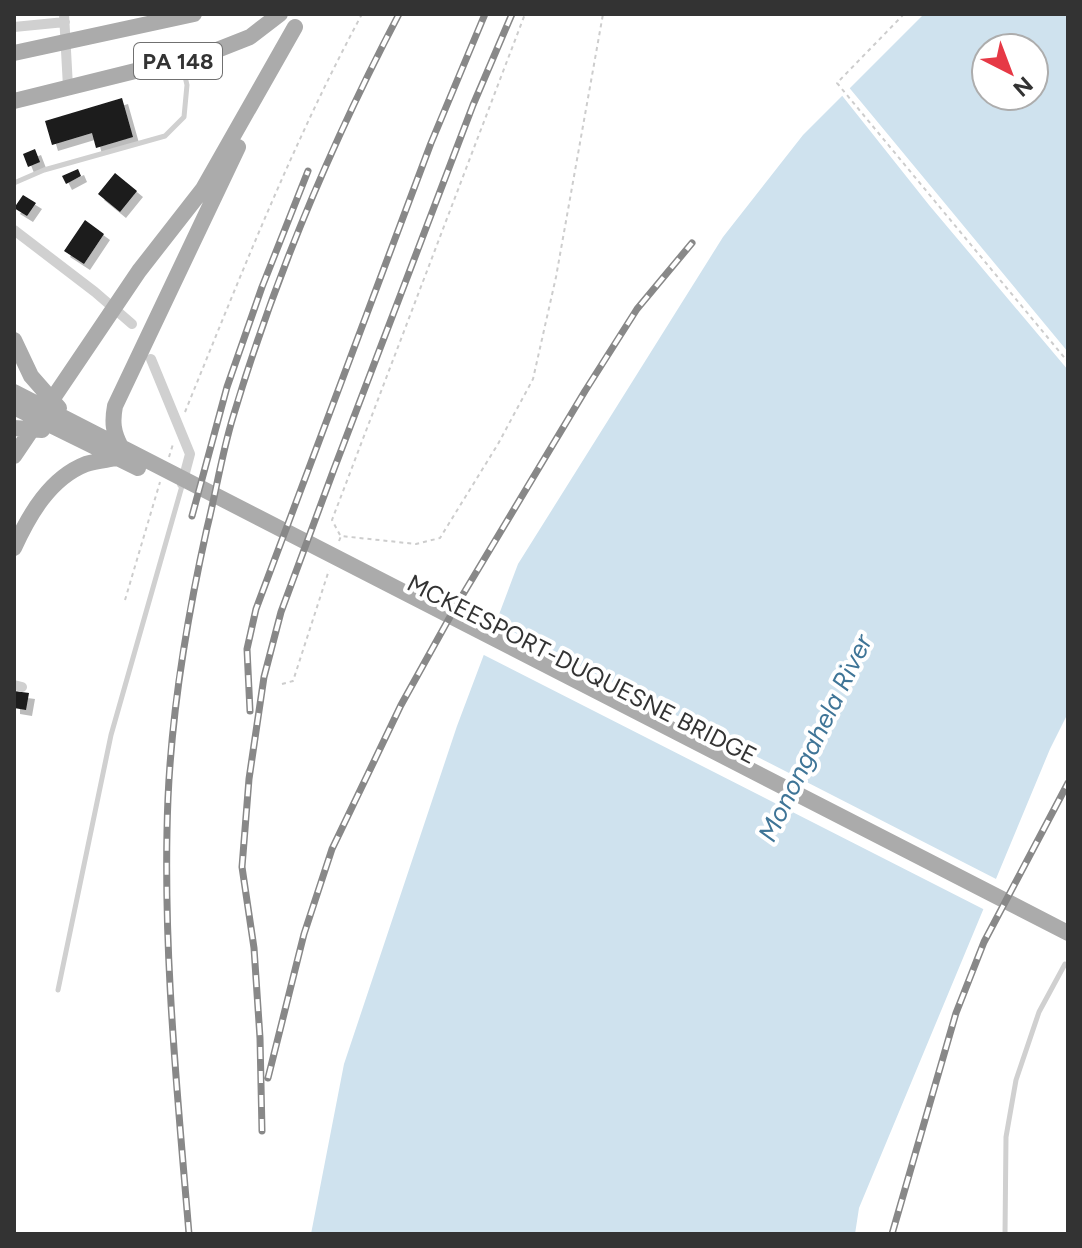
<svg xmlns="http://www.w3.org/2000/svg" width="1082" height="1248" viewBox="0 0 1082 1248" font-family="Figtree,sans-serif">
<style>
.water{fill:#cfe2ee;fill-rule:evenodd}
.pier{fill:#fff}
.building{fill:#1a1a1a;filter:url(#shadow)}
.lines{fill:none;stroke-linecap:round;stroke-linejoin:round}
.path{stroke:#cdcdcd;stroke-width:2;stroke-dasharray:4 4;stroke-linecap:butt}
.service{stroke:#d0d0d0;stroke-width:5}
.minor{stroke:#d0d0d0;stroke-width:10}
.primary{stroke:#ababab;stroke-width:16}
.rail-casing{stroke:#888;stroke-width:7}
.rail{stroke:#fff;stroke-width:4;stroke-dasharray:12;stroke-linecap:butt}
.labels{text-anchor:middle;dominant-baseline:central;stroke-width:8;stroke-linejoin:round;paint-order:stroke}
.shield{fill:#fff;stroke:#707070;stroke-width:2}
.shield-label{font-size:22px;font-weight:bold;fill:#333}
.street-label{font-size:24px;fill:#333;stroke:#fff}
.water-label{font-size:26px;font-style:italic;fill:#3f7597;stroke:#fff}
</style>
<defs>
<filter id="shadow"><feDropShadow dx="6" dy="6" stdDeviation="0" flood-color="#0004"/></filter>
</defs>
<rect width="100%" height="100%" fill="#fff"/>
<path class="water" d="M924 14H1068V713L1050 749 859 1208 855 1234H311L344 1064 457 726 518 564 723 237 803 135ZM986 48H1034V96H986Z"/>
<path class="pier" d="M847 85 1068 352V370L929 205 840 93Z
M492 621 1000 881 987 911 480 653Z"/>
<path class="building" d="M122 98 133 137 96 148 92 133 52 145 45 121Z
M35 149 40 162 28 167 23 154Z
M78 169 81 176 66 184 62 176Z
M115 173 137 191 120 212 98 194Z
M23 195 36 203 27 216 14 208Z
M85 220 104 234 84 264 64 251Z
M14 691 29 693 26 710 14 708Z"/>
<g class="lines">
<path class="path" d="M904 14 837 83 1068 362
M185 412C240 277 293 142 362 14
M169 457 173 444
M340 535 332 520 525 14
M339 541 341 536 416 544 440 538 498 444 533 379 556 277 603 14
M125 600 160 482
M282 684 293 681 329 570"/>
<path class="service" d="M14 183 44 170 165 136 184 117 187 85 182 64
M58 990 111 735 182 486
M1005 1234 1006 1137 1016 1080 1039 1012 1065 964"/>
<path class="minor" d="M64 14 68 87
M14 27 65 22
M14 230 95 292 132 324
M151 359 190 454 182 484
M14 685 22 687"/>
<path class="primary" d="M14 53 194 14
M14 101 212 52 250 37 280 14
M14 340 31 376 59 408
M14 392 1068 933
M14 407 138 468
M14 428 42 430
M121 447C113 432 112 422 115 406L238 147
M14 456 139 271 203 189 295 27
M14 548C29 515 50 478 86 464 96 461 107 460 117 458"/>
<g class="rail-casing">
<path id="rail" d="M192 516 227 387 262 287 308 171
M250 711 247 649 256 609 431 143 485 14
M268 1078 304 934 332 849 401 705 456 606 585 391 637 309 692 243
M262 1131 260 1038 254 948 242 867 249 779 264 677 281 612 334 469 473 105 512 14
M189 1234C177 1089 162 943 168 798 172 706 187 618 207 528 216 492 222 453 233 417 275 277 331 144 399 14
M892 1234 956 1013 984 942 1068 783"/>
</g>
<use href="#rail" class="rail"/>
</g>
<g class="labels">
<rect class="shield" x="134" y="43" width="88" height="36" rx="6"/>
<g class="shield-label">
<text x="178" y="61">PA 148</text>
</g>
<g class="street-label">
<text transform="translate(582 669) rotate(27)">MCKEESPORT-DUQUESNE BRIDGE</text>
</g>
<g class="water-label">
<text transform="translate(815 738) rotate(-64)">Monongahela River</text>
</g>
</g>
<rect width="1082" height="1248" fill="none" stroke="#333333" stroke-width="32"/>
<g transform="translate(1010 72) rotate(138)"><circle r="38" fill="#ffffff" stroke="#adadad" stroke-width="2"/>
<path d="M0-6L14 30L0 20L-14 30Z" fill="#e63946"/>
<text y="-12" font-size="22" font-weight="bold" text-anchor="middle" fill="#333333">N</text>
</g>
</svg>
